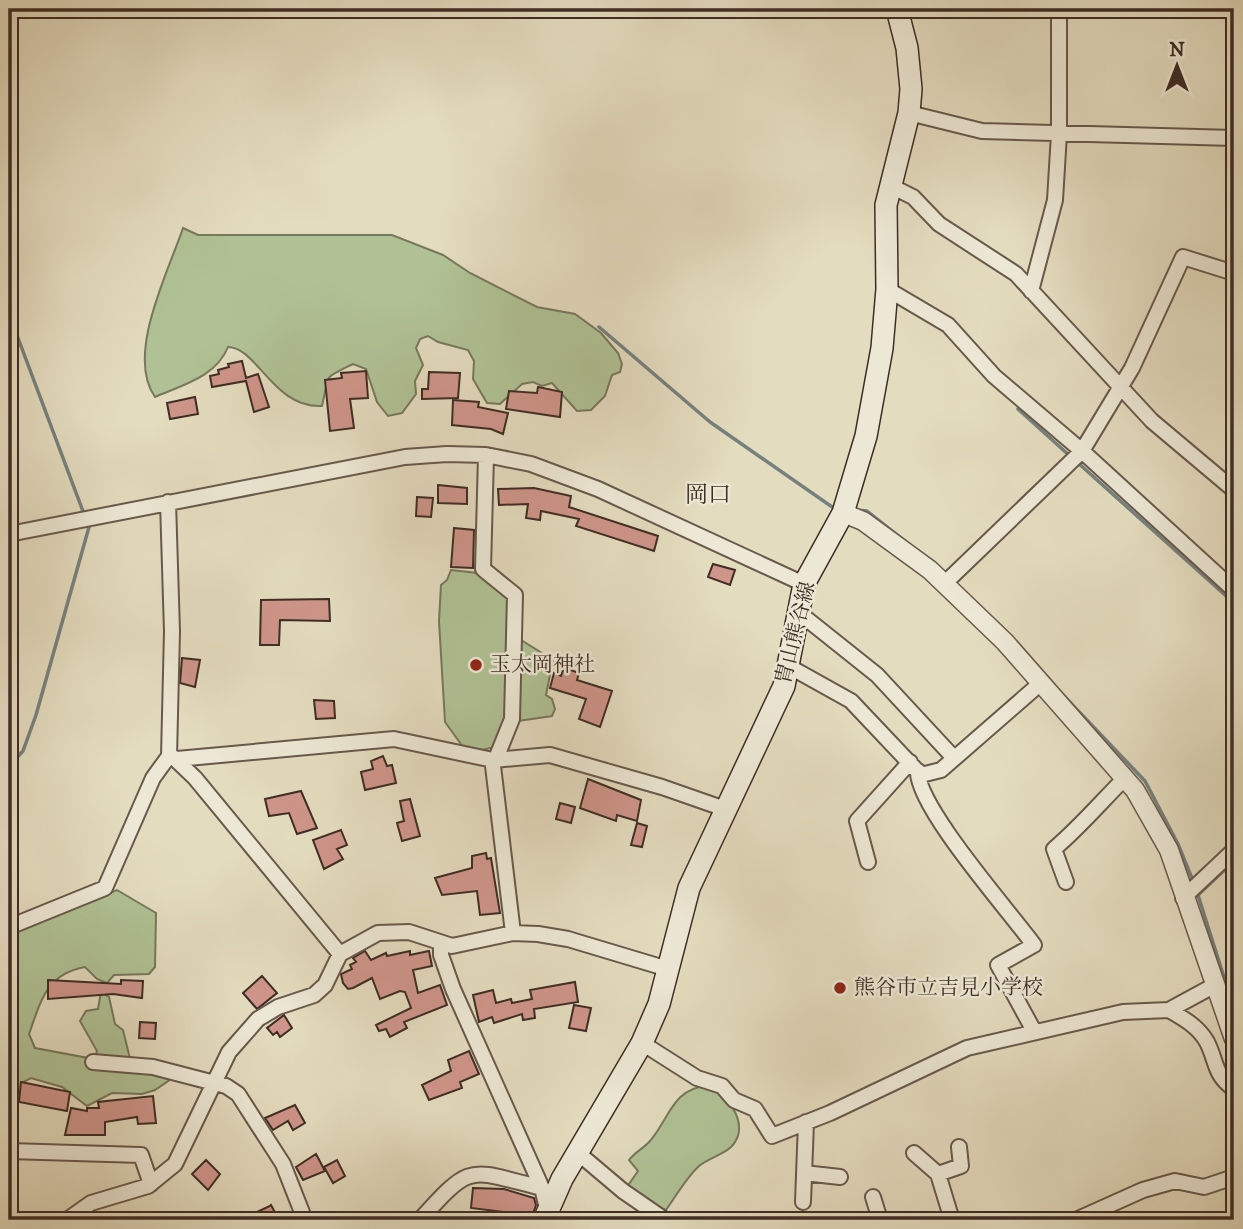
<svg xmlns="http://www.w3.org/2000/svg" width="1243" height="1229" viewBox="0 0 1243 1229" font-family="'IM FELL DW Pica','Noto Serif JP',serif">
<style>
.green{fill:#b0c295;stroke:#77785d;stroke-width:2}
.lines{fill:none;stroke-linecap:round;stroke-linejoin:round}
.stream{stroke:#75817f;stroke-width:3.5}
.building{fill:#cf958a;stroke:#3e2d25;stroke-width:2}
.minor-casing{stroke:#68594c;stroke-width:18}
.tertiary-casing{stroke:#68594c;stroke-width:21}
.secondary-casing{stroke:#3e2d25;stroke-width:24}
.minor{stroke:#ede8d5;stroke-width:14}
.tertiary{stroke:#ede8d5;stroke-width:18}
.secondary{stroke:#ede8d5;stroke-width:21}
.poi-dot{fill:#8f2418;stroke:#ede8d5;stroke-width:2.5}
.labels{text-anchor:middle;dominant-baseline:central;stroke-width:5;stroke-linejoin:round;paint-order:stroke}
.street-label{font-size:21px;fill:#3e2d25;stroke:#ede8d5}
.poi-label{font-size:21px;fill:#3e2d25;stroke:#ede8d5;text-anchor:start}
.neighbourhood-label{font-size:23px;fill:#3e2d25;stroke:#ede8d5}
</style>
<rect width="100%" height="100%" fill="#e4dcbf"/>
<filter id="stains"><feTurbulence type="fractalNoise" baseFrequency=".00286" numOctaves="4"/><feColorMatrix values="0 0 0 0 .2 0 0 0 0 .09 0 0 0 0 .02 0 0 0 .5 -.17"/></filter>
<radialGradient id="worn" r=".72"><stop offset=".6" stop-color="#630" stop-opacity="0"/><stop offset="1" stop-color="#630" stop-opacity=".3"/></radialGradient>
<path class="green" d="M183 228 198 235H392L443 255 470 273 537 307 575 314 601 333 618 353 622 364 620 372 612 375 605 396 591 410 577 411 552 383 542 386 533 382 522 384 500 404 487 403 473 379 474 361 468 350 438 342 428 336 420 339 416 348 423 365 415 381 416 394 402 413 388 416 377 402 366 369 353 364C321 380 330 373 322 406 274 409 257 347 228 347 216 377 182 385 155 397 125 355 169 270 183 228Z
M451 570 478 573 508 595 510 633 553 660 546 695 552 699 555 709 552 716 504 723 495 747 478 751 463 747 445 722 439 621 441 585 447 580Z
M117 890 156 913 155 967 149 974 114 975 107 983 97 979 85 967C46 974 41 1001 29 1034L35 1048 94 1059 97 1051 80 1021 86 1011 98 1009 101 992 109 997 115 1024 123 1030 132 1067 167 1075 171 1079 155 1090 142 1094 112 1093 87 1106 62 1087 31 1078 21 1083 23 1096 16 1104 9 1099V935Z
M707 1086C726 1092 748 1121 735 1142 729 1153 710 1157 699 1166 686 1178 676 1196 666 1210 659 1208 633 1192 627 1187L638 1171 629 1160C635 1152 644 1148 650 1141 669 1119 673 1088 707 1086Z"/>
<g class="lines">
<path class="stream" d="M9 314 84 514
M599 327 710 422 835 509
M1018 409 1071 457
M1077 462 1234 603
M856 510 867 511 905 541
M1063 695 1145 781 1178 844 1193 881
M9 766 23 751 36 715 89 527 87 521
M1197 892 1234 1009
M1198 895 1234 861"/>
</g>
<path class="building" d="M242 361 246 378 258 374 269 407 254 412 246 381 212 387 210 376 219 374 218 370 229 367 228 364Z
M366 371 368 398 350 399 354 428 330 431 325 380 342 378 341 373Z
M429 372 460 373 458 398 422 399V389H428Z
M538 387 562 392 560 417 506 409 509 391 537 393Z
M195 397 198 414 170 419 167 403Z
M453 400 479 402 478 407 508 413 503 434 491 429 452 425Z
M438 485 467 488V504L438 503Z
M534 488 571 496 569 507 658 536 654 551 576 526 579 519 541 511 540 520 526 518 528 504 499 505 498 489Z
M417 497 433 498 431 517 416 516Z
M454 528 474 530 473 568 451 567Z
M713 564 735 570 730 585 708 577Z
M329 599 330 621 280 620 279 645H260L261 600Z
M182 658 200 660 195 687 180 683Z
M568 669 579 673 577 680 612 691 600 727 579 719 586 699 550 688 554 673 561 676 563 670Z
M314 700 334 701 335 718 316 719Z
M383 756 387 766 392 765 396 783 365 790 361 772 373 769 371 761Z
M588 779 641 800 637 821 617 815 616 821 580 808Z
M301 791 317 828 297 834 289 813 269 816 265 799Z
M410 799 420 836 402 841 397 823 404 821 400 801Z
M560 803 575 807 571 823 556 819Z
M637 823 647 826 642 847 631 845Z
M341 830 347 845 337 849 343 859 324 869 313 840Z
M486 853 487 859 491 858 500 913 480 915 477 891 442 895 435 878 472 868V856Z
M365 951 371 960 386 953 387 956 410 951V955L429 951 432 966 413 970 418 993 440 985 447 1005 404 1022 407 1028 390 1037 386 1029 379 1031 376 1025 411 1008 405 992 400 991 380 999 372 978 353 988 348 989 343 983 341 974 352 969 350 965 356 962 353 958Z
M262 976 277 993 257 1009 243 993Z
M48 980 121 984V980L143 981 142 998 113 994 48 999Z
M575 982 578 1002 534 1009 535 1018 523 1020 522 1014 494 1023 492 1017 479 1022 473 995 493 990 496 1003 511 999 512 1003 532 999 530 990Z
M574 1005 591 1008 586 1031 569 1028Z
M284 1015 292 1028 280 1037 277 1032 273 1035 267 1028Z
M140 1022 156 1023 155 1039 139 1038Z
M469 1051 479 1074 460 1082 462 1088 429 1100 422 1085 451 1071 448 1060Z
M21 1082 70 1092 67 1111 19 1102Z
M153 1096 156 1123 138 1124 137 1117 105 1122V1135H65L71 1108 87 1111V1108H99L98 1102Z
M295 1105 305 1123 293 1130 288 1121 273 1130 265 1118Z
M316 1154 325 1171 303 1180 296 1167Z
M206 1160 220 1174 208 1190 192 1174Z
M337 1160 345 1176 333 1183 324 1167Z
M473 1188 504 1189 534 1198 536 1205 531 1220 519 1218 520 1214 471 1208Z
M271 1205 279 1220H240L270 1206Z"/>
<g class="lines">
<g class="minor-casing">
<path id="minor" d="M909 113 982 131 1234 138
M889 185 913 197 939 224 1016 274 1152 421 1234 490
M887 289 948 325 994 376 1082 451 1234 590
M1031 291 1055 200 1059 134V9
M486 455 483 569 515 595 512 719 493 766 513 933
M9 534 405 457 447 454 486 455 531 464 598 489 804 584
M944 584 1082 451 1132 368 1183 257 1234 273
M798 612 877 675 954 758
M790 667 851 701 921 775 941 770 1042 682
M173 757 195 778 340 954
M177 759 394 739 493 760 550 755 662 787 725 809
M918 771C916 806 1010 912 1034 945L998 965 1034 1031
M868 862 857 821 910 762
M1066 882 1054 849C1080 827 1101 802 1125 778
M1183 898 1234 850
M9 927 105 888 153 778 169 756 172 631 168 502
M441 944V955L453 989 542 1188 547 1209
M1169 1010C1184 1019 1198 1026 1207 1042 1217 1062 1214 1075 1234 1089
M642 1043 697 1078 722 1086 734 1100 755 1109 772 1136 830 1113 967 1048 1123 1012 1169 1010 1215 985
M93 1062 153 1067 226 1086 238 1094 283 1164 305 1220
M9 1151 141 1155 151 1184
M578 1153 623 1191 665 1220
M914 1153 938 1174 952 1220
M804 1173 840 1177
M938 1174 961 1166 959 1147
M873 1197 880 1220
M803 1202 806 1122
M67 1220 91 1203 148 1186 175 1164 229 1052 258 1019 278 1007 314 995 325 985 340 954 378 933 409 932 452 946 513 933 538 934 568 939 668 969
M420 1220C473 1161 468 1170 542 1188
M1076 1220 1143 1190 1175 1181 1204 1187 1234 1177"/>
</g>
<g class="tertiary-casing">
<path id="tertiary" d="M843 513 863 521 930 570 1005 642 1135 790 1169 850 1234 1039"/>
</g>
<g class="secondary-casing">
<path id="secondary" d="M544 1220 562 1179 642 1043 659 1004 689 888 784 686 804 584 843 513 866 436 882 348 887 289 886 205 909 113 911 89 907 48 897 9"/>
</g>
<use href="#minor" class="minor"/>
<use href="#tertiary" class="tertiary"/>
<use href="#secondary" class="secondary"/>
</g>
<g class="poi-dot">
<circle cx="476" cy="665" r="7"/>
<circle cx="840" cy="988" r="7"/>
</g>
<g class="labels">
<g class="street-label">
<text transform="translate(796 633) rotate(-76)">胄山熊谷線</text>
</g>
<g class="poi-label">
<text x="490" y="665">玉太岡神社</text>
<text x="854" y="988">熊谷市立吉見小学校</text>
</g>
<g class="neighbourhood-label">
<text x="708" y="495">岡口</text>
</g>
</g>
<rect width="1243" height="1229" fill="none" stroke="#e4dcbf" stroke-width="35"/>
<rect x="10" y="10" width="1222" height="1208" fill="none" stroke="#3e2d25" stroke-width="3.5"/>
<rect x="18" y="18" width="1208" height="1194" fill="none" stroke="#3e2d25" stroke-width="2"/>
<g transform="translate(1177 66)" stroke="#ede8d5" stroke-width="5" paint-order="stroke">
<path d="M0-5L12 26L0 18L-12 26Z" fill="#3e2d25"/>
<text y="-10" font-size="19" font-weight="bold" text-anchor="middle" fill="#3e2d25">N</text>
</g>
<rect width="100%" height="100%" filter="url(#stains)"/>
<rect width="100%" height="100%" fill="url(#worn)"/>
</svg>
